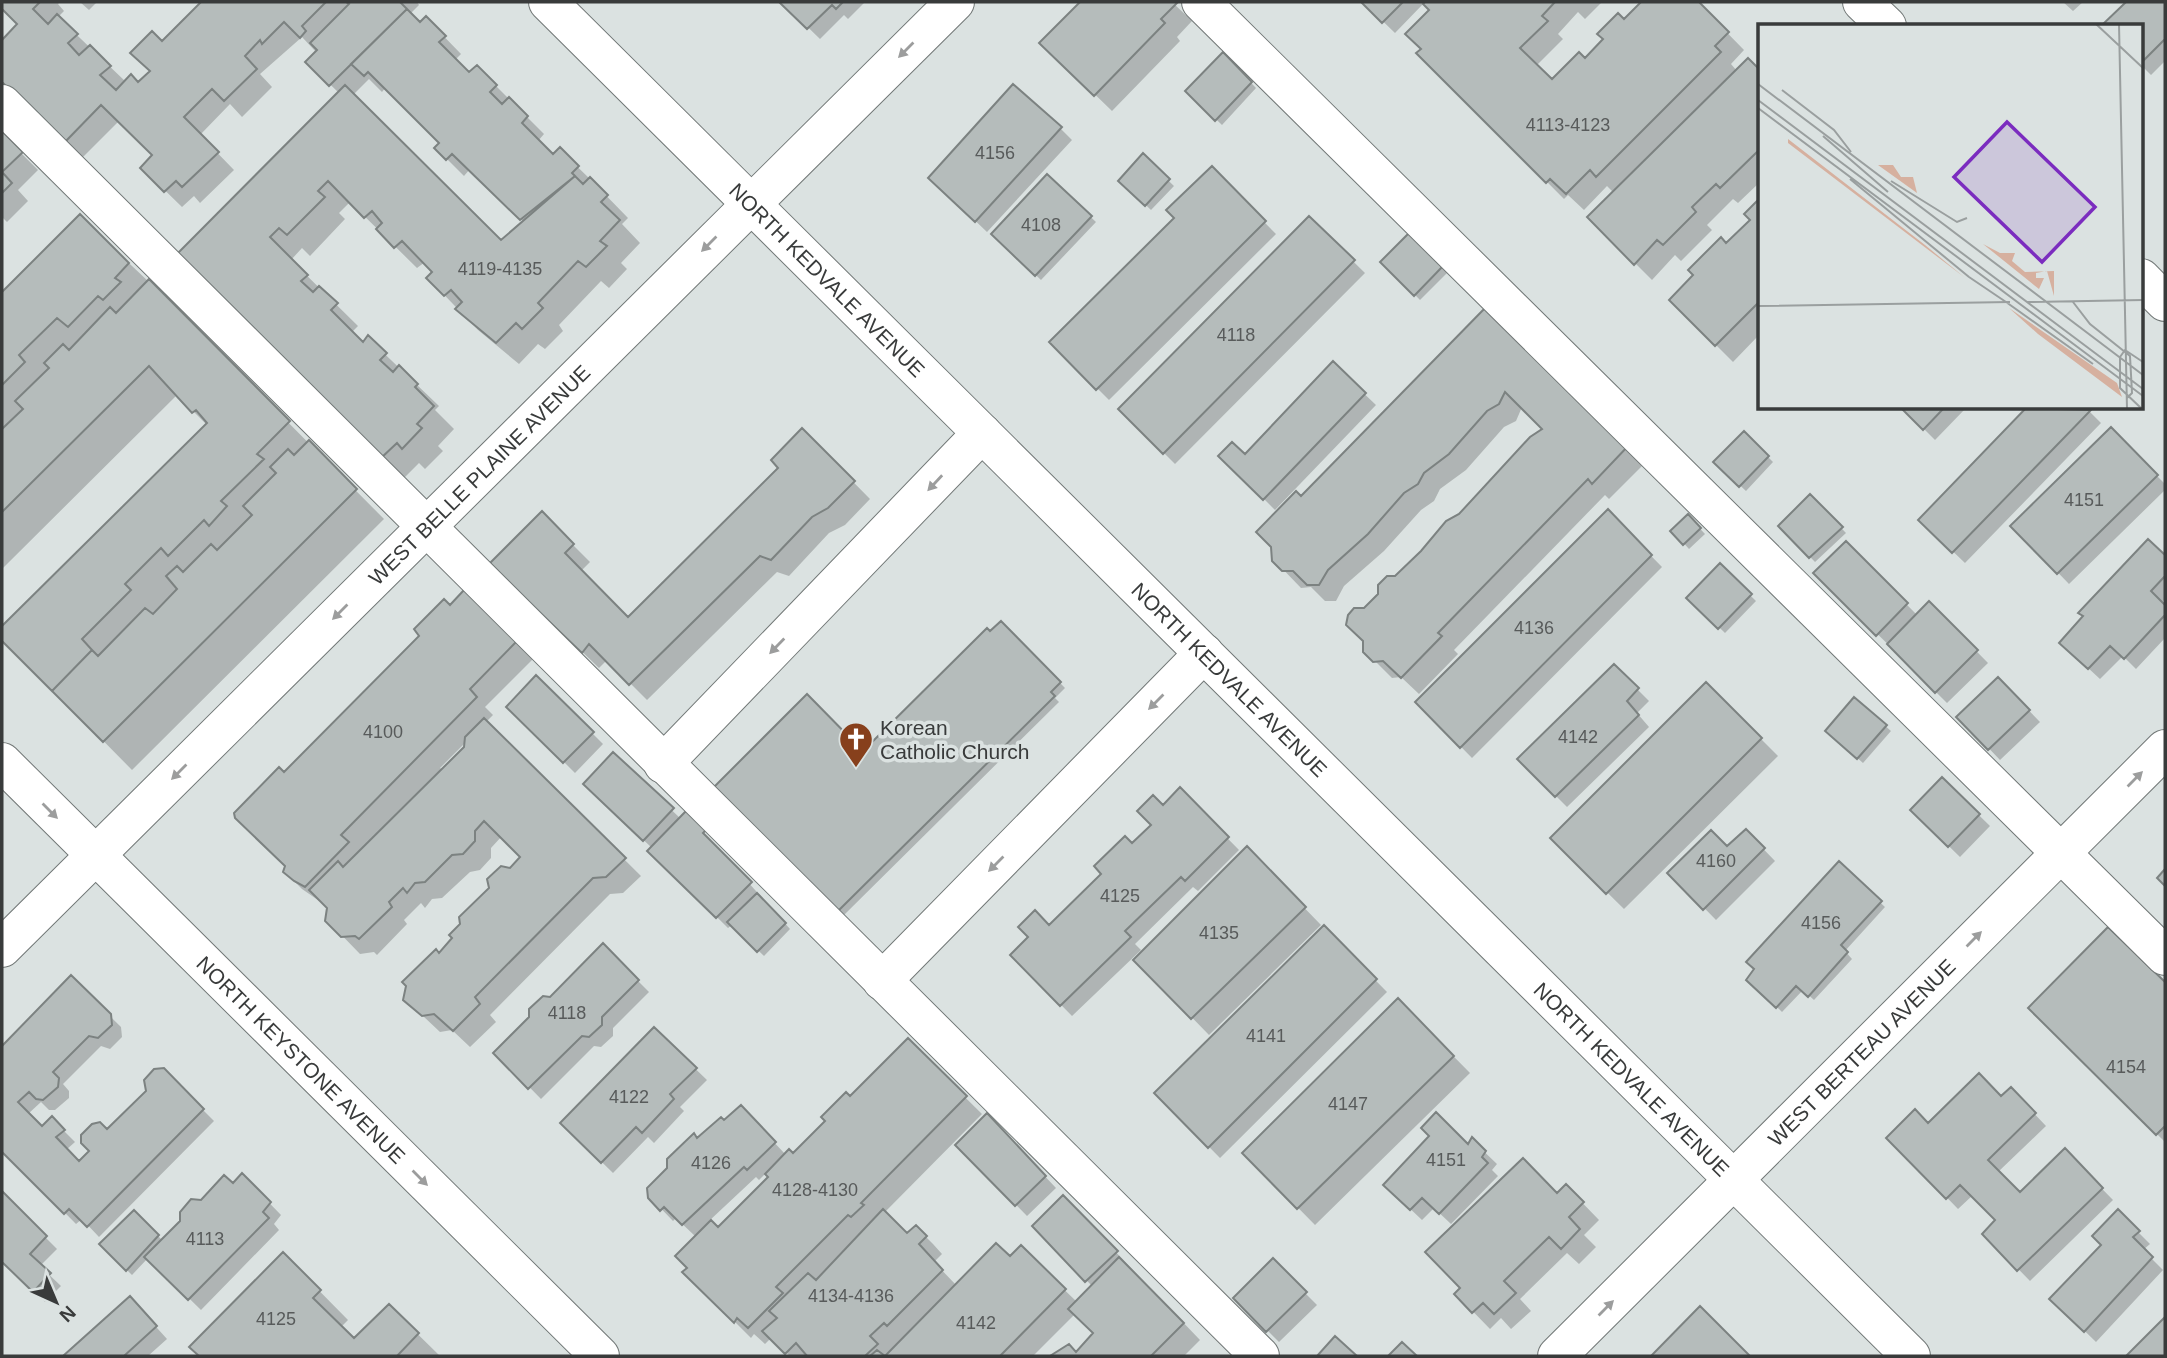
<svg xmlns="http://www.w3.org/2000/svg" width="2167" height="1358" viewBox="0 0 2167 1358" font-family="Arial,sans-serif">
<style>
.shadow{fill:#0003;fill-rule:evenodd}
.building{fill:#b5bcbb;stroke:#7c8281;stroke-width:2}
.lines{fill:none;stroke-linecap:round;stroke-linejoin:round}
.minor-casing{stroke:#727877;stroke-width:40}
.minor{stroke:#fff;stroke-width:38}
.oneway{fill:#9c9d9d}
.labels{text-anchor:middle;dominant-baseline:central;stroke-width:7;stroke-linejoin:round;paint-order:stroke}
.number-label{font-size:18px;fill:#585b5b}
.street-label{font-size:21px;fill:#393b3b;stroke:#dbe2e1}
.poi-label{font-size:21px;fill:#393b3b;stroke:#dbe2e1;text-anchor:start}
.inset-road{fill:none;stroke:#9a9f9f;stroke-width:2}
.view{fill:#7b2cbf;fill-opacity:0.15;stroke:#7b2cbf;stroke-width:3.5}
.inset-edge{fill:none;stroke:#393b3b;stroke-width:3.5}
</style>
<rect width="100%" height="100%" fill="#dbe2e1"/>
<path class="shadow" d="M2 2H60L58 4 64 11 58 17 126 82 138 84 152 72 162 43 204 2H417L419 5 410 14 420 24 426 18 461 54 455 60 469 75 477 67 544 134 538 141 553 157 560 150 590 179 628 218 622 224 640 243 621 263 627 269 609 288 601 281 559 325 563 331 545 349 538 344 519 364 478 330 428 278 435 272 425 262 417 268 350 202 339 213 345 219 310 256 302 248 291 260 358 326 351 333 363 344 368 338 439 406 435 410 454 429 438 446 443 451 425 469 419 463 404 478 178 255 339 93 307 62 317 53 302 37 260 74 272 87 242 117 230 104 200 135 234 170 200 203 194 196 182 207 142 168 154 155 119 121 82 158 2 80V43L19 24 2 7ZM369 79 382 92 386 87 441 143 436 148 464 176 470 169 524 222 501 242 353 95Z
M80 2H97L89 10Z
M782 2H865L848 19 844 15 820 39Z
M1083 2H1172L1192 21 1177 37 1180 41 1112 111 1042 43Z
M1363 2H1602L1585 19 1578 12 1558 34 1563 39 1536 66 1552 82 1585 60 1644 2H1697L1744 50 1731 64 1737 71 1748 60 1759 71V183L1738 203 1733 199 1707 225 1712 230 1681 261 1675 255 1652 280 1589 217 1614 193 1607 186 1584 210 1568 195 1564 199 1419 53 1423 49 1431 10 1424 3 1395 33Z
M2063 2H2083L2073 11Z
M2128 2H2165V61L2151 75 2141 65V26H2104Z
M1223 54 1256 88 1222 125 1187 91Z
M1060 128 1072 140 987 232 942 189Z
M2 134 38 170 18 190 28 201 7 222 2 217Z
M1143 156 1174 186 1151 210 1121 181Z
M1211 168 1276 234 1109 400 1051 342 1176 218Z
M1047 176 1096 222 1041 280 993 234Z
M1759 201V335L1733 362 1671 300 1752 220 1747 214Z
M80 217 149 282 384 519 132 770 2 638V628L207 425 177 395 2 569V294Z
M1309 218 1365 273 1175 464 1120 409Z
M1410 235 1448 272 1420 300 1383 262Z
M1488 308 1646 462 1609 499 1605 495 1454 650 1458 654 1419 694 1401 677 1392 678 1365 651V610L1544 430 1522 407 1516 421 1504 427 1466 470 1440 489 1434 501 1421 510 1384 551 1344 586 1336 601H1325L1311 587 1301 588 1274 560 1301 499Z
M1333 364 1376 405 1275 510 1221 456H1245Z
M1903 408H1966L1935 440Z
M2028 408H2086L2101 423 1965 563 1920 520Z
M802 430 870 499 845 525 829 533 789 576 777 572 647 700 607 660 599 668 509 581 542 514 590 562 581 571 628 619 780 468Z
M2111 430 2165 484V490L2069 584 2013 526Z
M1744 433 1773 462 1746 491 1715 462Z
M1810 496 1846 533 1815 562 1780 526Z
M1608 512 1662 567 1472 758 1417 702Z
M1688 516 1705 534 1689 549 1673 531Z
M2148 541 2165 557V599L2161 603 2165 607V638L2136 669 2123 656 2100 679 2073 654Z
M1846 543 1917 615 1929 603 1988 663 1947 703 1816 573Z
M1720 566 1756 601 1725 633 1689 598Z
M464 592 533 659 485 707 493 715 486 722 641 876 623 893 610 894 490 1015 496 1022 470 1047 452 1030 440 1032 405 999 523 857 502 836 491 848V858L480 870 470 872 442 898 432 899 425 908 421 903 404 920 407 924 377 955 374 952 360 954 327 920 328 907 302 889 285 872 284 775ZM466 742 465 747 443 770 440 768Z
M1001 623 1065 688 1055 698 1059 702 842 917 715 788 863 753Z
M1614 666 1649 701 1637 713 1649 727 1567 807 1519 759Z
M537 678 603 744 575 773 509 707Z
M1998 679 2040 722 2000 760 1959 717Z
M1706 684 1778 756 1624 909 1552 838Z
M1854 699 1891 731 1863 763 1833 736Z
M613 754 681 819 686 813 790 929 764 956 732 925 728 928 650 851 652 848 597 796Z
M1942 779 1990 826 1960 857 1912 810Z
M1180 790 1239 850 1198 891 1193 887 1135 944 1141 950 1072 1016 1012 955 1049 927 1153 825 1163 807Z
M1746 831 1775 861 1716 920 1670 873 1727 848Z
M1247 849 1321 925 1209 1035 1136 960Z
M1839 864 1885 907 1845 951 1852 959 1814 1000 1803 990 1782 1012 1748 979Z
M1324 928 1387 992 1220 1158 1156 1093Z
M2108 929 2165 985V1142L2030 1008Z
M603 946 649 992 613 1028V1036L601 1047 594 1046 541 1099 496 1053Z
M71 978 121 1027 122 1037 110 1049 101 1046 63 1084 69 1091V1098L55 1110H49L41 1102 28 1114 42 1128 52 1119 75 1142 66 1150 79 1163 148 1091 163 1070 214 1121 99 1237 82 1219 76 1224 2 1149V1048Z
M1398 1000 1470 1073 1315 1225 1244 1153Z
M654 1029 707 1080 680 1107 684 1111 654 1143 648 1137 613 1173 562 1123Z
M908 1041 982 1114 884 1213 907 1236 916 1227 933 1244 942 1254 934 1262 957 1286 1010 1259 1021 1248 1077 1302 1092 1286 1034 1226 1063 1197 1200 1340 1184 1356H1052L1068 1346 1076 1354 1096 1334 1075 1314 1033 1356H790L771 1338 765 1344 754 1334 751 1338 685 1272 689 1268 696 1237 676 1218 673 1221 650 1197 698 1140 741 1107 786 1155H793ZM766 1173 770 1177 718 1230 709 1221 756 1177 759 1180Z
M2011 1089 2046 1126 1998 1172 2020 1195 2065 1151 2113 1200 2030 1281 1984 1234 1997 1220 1973 1195 1958 1209 1889 1138 2002 1098Z
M987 1115 1056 1188 1027 1216 958 1145Z
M1472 1140 1497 1164 1492 1170 1498 1176 1451 1224 1434 1208 1422 1220 1385 1185 1468 1146Z
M242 1175 281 1215 274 1224 279 1230 201 1310 148 1258 132 1275 101 1244 134 1212 163 1241 201 1202 233 1186Z
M1566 1186 1599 1220 1584 1235 1596 1247 1579 1264 1567 1253 1520 1299 1531 1311 1511 1329 1501 1318 1490 1329 1456 1294Z
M2 1194 57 1249 40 1266 61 1286 45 1302 2 1259Z
M2118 1212 2150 1244 2143 1250 2163 1270 2096 1342 2052 1299 2103 1245Z
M283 1254 348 1320 341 1327 354 1341 389 1306 440 1356H201L192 1347Z
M1273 1261 1317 1305 1279 1342 1235 1298Z
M130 1298 167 1339 148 1356H66Z"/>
<path class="building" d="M2 2H40L33 9 48 24 57 14 78 34 68 43 79 55 90 45 111 66 100 75 116 90 131 74 138 82 150 71 130 53 152 31 162 41 201 2H326L302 26 306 31 300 38 284 22 262 44 260 40 245 56 257 69 224 101 212 89 184 117 219 152 182 187 176 181 164 192 140 168 152 155 101 105 64 143 2 82V40L17 24 2 9Z
M346 2H400L407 9 329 86 305 62 317 50 310 43 349 4Z
M779 2H843L836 9 832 5 807 29Z
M1080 2H1175L1177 3 1161 19 1165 23 1094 96 1039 43Z
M1361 2H1403L1382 23Z
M1425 2H1555L1542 16 1548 21 1520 48 1552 79 1579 52 1585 58 1603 39 1597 34 1618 13 1624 19 1641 2H1699L1729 32 1715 46 1721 52 1596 177 1590 170 1566 194 1550 179 1546 183 1416 53 1421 49 1405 34 1429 10 1423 4Z
M2126 2H2165V39L2141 63V26H2101Z
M407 9 420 22 426 16 446 36 439 42 469 72 477 65 497 85 490 92 502 104 509 97 528 116 522 123 553 154 560 147 579 166 572 173 575 176 520 220 452 154 446 160 434 148 439 143 368 72 364 76 351 64Z
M1223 52 1252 82 1215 121 1185 91Z
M1748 58 1759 69V150L1720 188 1716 184 1692 207 1696 212 1663 245 1657 240 1634 265 1587 217Z
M1013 84 1062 127 975 222 928 178Z
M345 85 501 240 575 176 583 184 590 177 608 195 601 202 620 220 600 241 607 246 586 267 578 261 538 303 543 308 522 329 516 323 496 343 455 309 462 302 451 290 444 296 426 278 432 272 402 241 394 248 376 229 382 223 372 211 364 218 328 181 318 191 325 197 287 235 279 228 270 237 308 275 301 281 313 292 319 286 338 303 331 310 363 342 368 335 387 353 380 360 393 372 399 365 418 384 415 387 434 406 417 424 422 428 402 449 397 443 381 458 176 255Z
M2 131 23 152 2 172 12 183 2 193Z
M1143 153 1170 179 1145 206 1118 181Z
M1212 166 1266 221 1096 390 1049 342 1174 218 1166 210Z
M1047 174 1092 216 1035 276 991 234Z
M1759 199V302L1715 346 1669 300 1693 275 1688 270 1721 237 1726 243 1750 220 1744 214Z
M80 214 129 263 115 278 121 282 103 300 98 296 68 327 57 318 19 355 25 362 2 385V292Z
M1309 216 1355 260 1163 454 1118 409Z
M1410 232 1444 265 1414 296 1380 262Z
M149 279 290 421 257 454 264 459 221 501 227 506 209 526 204 520 168 556 161 548 125 584 131 590 82 639 92 650 52 691 2 641V626L207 423 196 410 192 413 149 366 2 512V429L23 409 15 401 49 368 44 363 63 344 69 350 110 307 116 313Z
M1488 305 1630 444 1592 484 1588 479 1438 633 1442 636 1401 678 1383 661 1373 662 1363 652V641L1346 625 1348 615 1354 608H1364L1378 594V585L1387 576H1395L1421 551 1446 521 1459 514 1530 437 1542 429 1505 392 1499 404 1487 411 1449 454 1424 473 1418 484 1404 493 1368 534 1328 570 1319 585H1307L1293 571H1282L1272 561 1271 547 1256 532 1296 491 1301 496Z
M1333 361 1366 393 1263 500 1218 456 1232 442 1245 454Z
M1901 408H1944L1923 430Z
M2026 408 2091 410 1952 553 1918 520Z
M2111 427 2158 475 2057 574 2010 526Z
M802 428 855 481 828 508 812 517 771 560 760 556 629 685 589 644 582 653 489 564 542 511 574 544 565 553 628 617 778 468 771 460Z
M1744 431 1769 456 1739 487 1713 462Z
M309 440 357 489 103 742 52 691 92 650 98 656 145 608 153 614 177 589 166 576 177 566 183 572 211 544 217 550 252 515 243 506 276 473 270 467 288 449 294 455Z
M1810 494 1843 527 1809 558 1778 526Z
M1608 509 1652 555 1460 748 1415 702Z
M1688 514 1701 528 1683 545 1670 531Z
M2148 539 2165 555V576L2151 591 2165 605V615L2124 659 2110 646 2088 669 2059 643 2083 616 2078 613Z
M1846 541 1908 603 1876 636 1813 573Z
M1720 563 1752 594 1718 629 1686 598Z
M464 590 517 641 470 689 477 697 341 835 349 842 305 887 294 881 283 872 285 866 235 818 234 813 279 767 284 772 419 636 414 629 444 599 450 605Z
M1929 601 1978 650 1935 693 1887 644Z
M1001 621 1061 682 1051 692 1055 696 836 913 713 788 807 694 863 751 987 628 990 631Z
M1614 664 1639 688 1627 701 1639 715 1555 797 1517 759Z
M536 675 594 732 563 763 506 707Z
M1998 677 2030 710 1988 750 1956 717Z
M1706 682 1762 738 1606 894 1550 838Z
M1854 697 1887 725 1857 759 1825 731Z
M484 718 626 858 606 877 593 878 475 997 480 1004 453 1031 434 1014 422 1016 403 1000 406 986 402 982 436 949 439 953 452 938 449 935 460 924 459 917 489 888 487 879 501 866 510 868 520 857 484 821 475 831V841L463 854 452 855 425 882 415 883 407 893 403 888 389 902 392 907 359 939 355 936 341 937 325 921 327 908 309 890 338 861 343 867 464 747 465 737Z
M613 752 674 808 643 841 583 784Z
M1942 777 1980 814 1948 847 1910 810Z
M1180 787 1229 837 1185 881 1181 877 1125 931 1131 937 1060 1006 1010 955 1028 937 1018 927 1035 910 1049 925 1101 874 1094 866 1125 836 1132 843 1151 825 1137 811 1153 795 1163 805Z
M686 811 706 830 703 833 752 882 716 918 647 851Z
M1746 829 1765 848 1703 910 1667 873 1711 830 1727 846Z
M1247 846 1306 907 1191 1019 1133 960Z
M1839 861 1882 901 1841 945 1848 952 1808 997 1796 986 1776 1008 1746 980 1754 969 1746 962Z
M2165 869V886L2157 878Z
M757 893 786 923 757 952 727 922Z
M1324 925 1377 979 1208 1148 1154 1093Z
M2108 927 2165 982V1126L2156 1135 2028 1008Z
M603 943 639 980 602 1017V1025L589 1037 582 1036 528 1089 493 1053 529 1017V1009L543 996 550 997Z
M71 975 111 1014 112 1025 98 1038 89 1036 53 1072 59 1078 58 1087 43 1100 36 1099 29 1092 18 1102 42 1126 52 1116 65 1130 56 1137 79 1161 89 1151 81 1143V1135L92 1124 100 1122 107 1129 146 1091 144 1080 154 1069 164 1068 204 1109 87 1227 69 1209 64 1214 2 1152V1046Z
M1398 998 1454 1056 1297 1209 1242 1153Z
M654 1027 697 1068 670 1094 674 1099 642 1133 636 1127 601 1163 560 1123Z
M908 1038 967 1096 861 1203 864 1205 851 1217 848 1215 776 1287 783 1293 748 1328 737 1318 734 1323 682 1272 687 1268 675 1256 711 1220 718 1227 768 1177 765 1174 789 1149 793 1153 825 1121 821 1117 846 1092 850 1096Z
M1979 1073 2001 1096 2011 1087 2036 1113 1988 1160 2020 1192 2065 1148 2103 1188 2017 1271 1982 1234 1995 1220 1960 1185 1946 1199 1886 1138 1915 1109 1928 1123Z
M741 1105 776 1142 747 1170 744 1167 682 1225 664 1207 660 1211 648 1198 647 1188 667 1168V1159L694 1133 697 1138 721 1117 724 1120Z
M1436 1112 1468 1144 1472 1137 1486 1151 1482 1157 1488 1163 1439 1214 1422 1198 1410 1210 1383 1185 1429 1136 1421 1128Z
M987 1113 1046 1176 1015 1206 955 1145Z
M1523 1158 1557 1193 1566 1184 1584 1202 1569 1217 1580 1229 1561 1249 1549 1237 1504 1281 1516 1293 1494 1314 1483 1303 1472 1313 1454 1294 1460 1288 1425 1252Z
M242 1173 271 1202 263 1212 269 1218 188 1300 144 1257 180 1221V1212L191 1199 201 1200 224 1175 233 1183Z
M2 1191 47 1236 30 1254 51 1273 33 1292 2 1262Z
M1063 1195 1118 1251 1085 1282 1032 1226Z
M883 1209 907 1233 916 1225 927 1236 919 1244 943 1270 887 1326 884 1323 870 1336 878 1344 865 1356H807L796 1343 785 1354 762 1331 777 1318 769 1311 808 1273 816 1280Z
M2118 1209 2140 1231 2133 1237 2153 1257 2084 1332 2049 1299 2101 1245 2092 1236Z
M134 1210 159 1235 126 1271 99 1244Z
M996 1243 1010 1256 1021 1245 1066 1289 1000 1356H885Z
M283 1252 321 1290 313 1298 354 1338 389 1304 419 1333 397 1356H199L189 1347Z
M1119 1257 1184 1323 1151 1356H1050L1069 1344 1076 1352 1093 1333 1068 1309Z
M1273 1258 1307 1292 1266 1332 1233 1298Z
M130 1296 157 1326 124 1356H63Z
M1700 1306 1750 1356H1651Z
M2165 1317V1356H2126Z
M1335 1336 1357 1356H1317Z
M1402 1342 1417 1356H1388Z
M877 1350 885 1356H870Z"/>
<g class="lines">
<g class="minor-casing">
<g id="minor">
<path id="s1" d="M548 2 1911 1356"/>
<path d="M1201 2 2165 956"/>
<path d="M1862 2 1887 26"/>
<path d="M2 104 1260 1356"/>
<path d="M2141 278 2165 302"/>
<path id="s2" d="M2 762 600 1356"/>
<path d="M663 764 982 433"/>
<path id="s3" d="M2 948 955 2"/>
<path d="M882 981 1204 653"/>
<path id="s4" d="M1557 1356 2165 749"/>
</g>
</g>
<use href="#minor" class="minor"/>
</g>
<defs><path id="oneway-solid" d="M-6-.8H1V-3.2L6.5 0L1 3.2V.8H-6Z" transform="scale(1.75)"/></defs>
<g class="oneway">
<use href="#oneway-solid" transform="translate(906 50) rotate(135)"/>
<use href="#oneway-solid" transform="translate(709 244) rotate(135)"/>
<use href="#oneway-solid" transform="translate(935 483) rotate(133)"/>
<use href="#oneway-solid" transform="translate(340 612) rotate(135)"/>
<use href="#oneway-solid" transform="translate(777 646) rotate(134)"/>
<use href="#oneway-solid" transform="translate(1156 702) rotate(135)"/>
<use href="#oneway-solid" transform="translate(179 772) rotate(135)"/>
<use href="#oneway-solid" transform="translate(2135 779) rotate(-45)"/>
<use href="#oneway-solid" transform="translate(50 811) rotate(45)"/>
<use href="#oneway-solid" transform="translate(996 864) rotate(135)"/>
<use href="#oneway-solid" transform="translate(1974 939) rotate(-45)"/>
<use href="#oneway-solid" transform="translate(420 1178) rotate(45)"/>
<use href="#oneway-solid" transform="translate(1606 1308) rotate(-45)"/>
</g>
<defs>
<g id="church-pin" transform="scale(1.75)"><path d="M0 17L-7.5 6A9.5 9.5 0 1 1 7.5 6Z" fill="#87401c" stroke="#dbe2e1"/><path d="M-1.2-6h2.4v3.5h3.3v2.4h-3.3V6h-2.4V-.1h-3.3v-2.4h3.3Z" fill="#fff"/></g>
</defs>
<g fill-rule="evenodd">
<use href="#church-pin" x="856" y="739"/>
</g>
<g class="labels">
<g class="number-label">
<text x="1568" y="125">4113-4123</text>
<text x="995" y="153">4156</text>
<text x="1041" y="225">4108</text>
<text x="500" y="269">4119-4135</text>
<text x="1236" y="335">4118</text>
<text x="2084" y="500">4151</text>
<text x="1534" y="628">4136</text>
<text x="383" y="732">4100</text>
<text x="1578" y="737">4142</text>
<text x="1716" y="861">4160</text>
<text x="1120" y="896">4125</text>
<text x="1821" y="923">4156</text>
<text x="1219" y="933">4135</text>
<text x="567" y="1013">4118</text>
<text x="1266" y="1036">4141</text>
<text x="2126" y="1067">4154</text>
<text x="629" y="1097">4122</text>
<text x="1348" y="1104">4147</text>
<text x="1446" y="1160">4151</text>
<text x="711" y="1163">4126</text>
<text x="815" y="1190">4128-4130</text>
<text x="205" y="1239">4113</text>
<text x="851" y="1296">4134-4136</text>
<text x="276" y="1319">4125</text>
<text x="976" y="1323">4142</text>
</g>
<g class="street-label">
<text stroke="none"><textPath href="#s1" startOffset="394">NORTH KEDVALE AVENUE</textPath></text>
<text stroke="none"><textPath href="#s3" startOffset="672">WEST BELLE PLAINE AVENUE</textPath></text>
<text stroke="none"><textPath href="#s1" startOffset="961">NORTH KEDVALE AVENUE</textPath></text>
<text stroke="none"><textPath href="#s4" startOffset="430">WEST BERTEAU AVENUE</textPath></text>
<text stroke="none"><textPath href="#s2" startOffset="422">NORTH KEYSTONE AVENUE</textPath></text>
<text stroke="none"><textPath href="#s1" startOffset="1528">NORTH KEDVALE AVENUE</textPath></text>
</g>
<g class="poi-label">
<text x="880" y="727">Korean<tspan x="880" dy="24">Catholic Church</tspan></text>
</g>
</g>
<g transform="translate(1758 24)">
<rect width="385" height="385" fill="#dbe2e1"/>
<path d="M30 115 167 221 206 253 30 119ZM120 141H135L143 153H155L159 169ZM225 220 242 229H257L254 237 267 248 296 247V272L289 247 278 249V254H286L281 265ZM251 284 359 359 364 373 280 310Z" fill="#d6b09f"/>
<path class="inset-road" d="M338 0 385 44M361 0 369 385M0 60 385 351M24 66 76 106 93 128M0 76 385 365M0 84 385 372M65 112 130 168M92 155 211 253M133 157 199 198 209 194M211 253 248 278M248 278 335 340M269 278 385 276M315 278 332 300 372 332 374 369 369 374M0 282 252 278M384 385 362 364V333L367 326 385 338"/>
<path class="view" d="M249 98 337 183 284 238 196 153Z"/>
<rect width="385" height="385" class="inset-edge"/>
</g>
<rect width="2167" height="1358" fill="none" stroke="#393b3b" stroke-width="7"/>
<g transform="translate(56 1302) rotate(136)" stroke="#dbe2e1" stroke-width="5" paint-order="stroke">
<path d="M0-5L12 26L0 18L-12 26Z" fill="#393b3b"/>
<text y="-10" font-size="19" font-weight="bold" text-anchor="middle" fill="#393b3b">N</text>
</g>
</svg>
